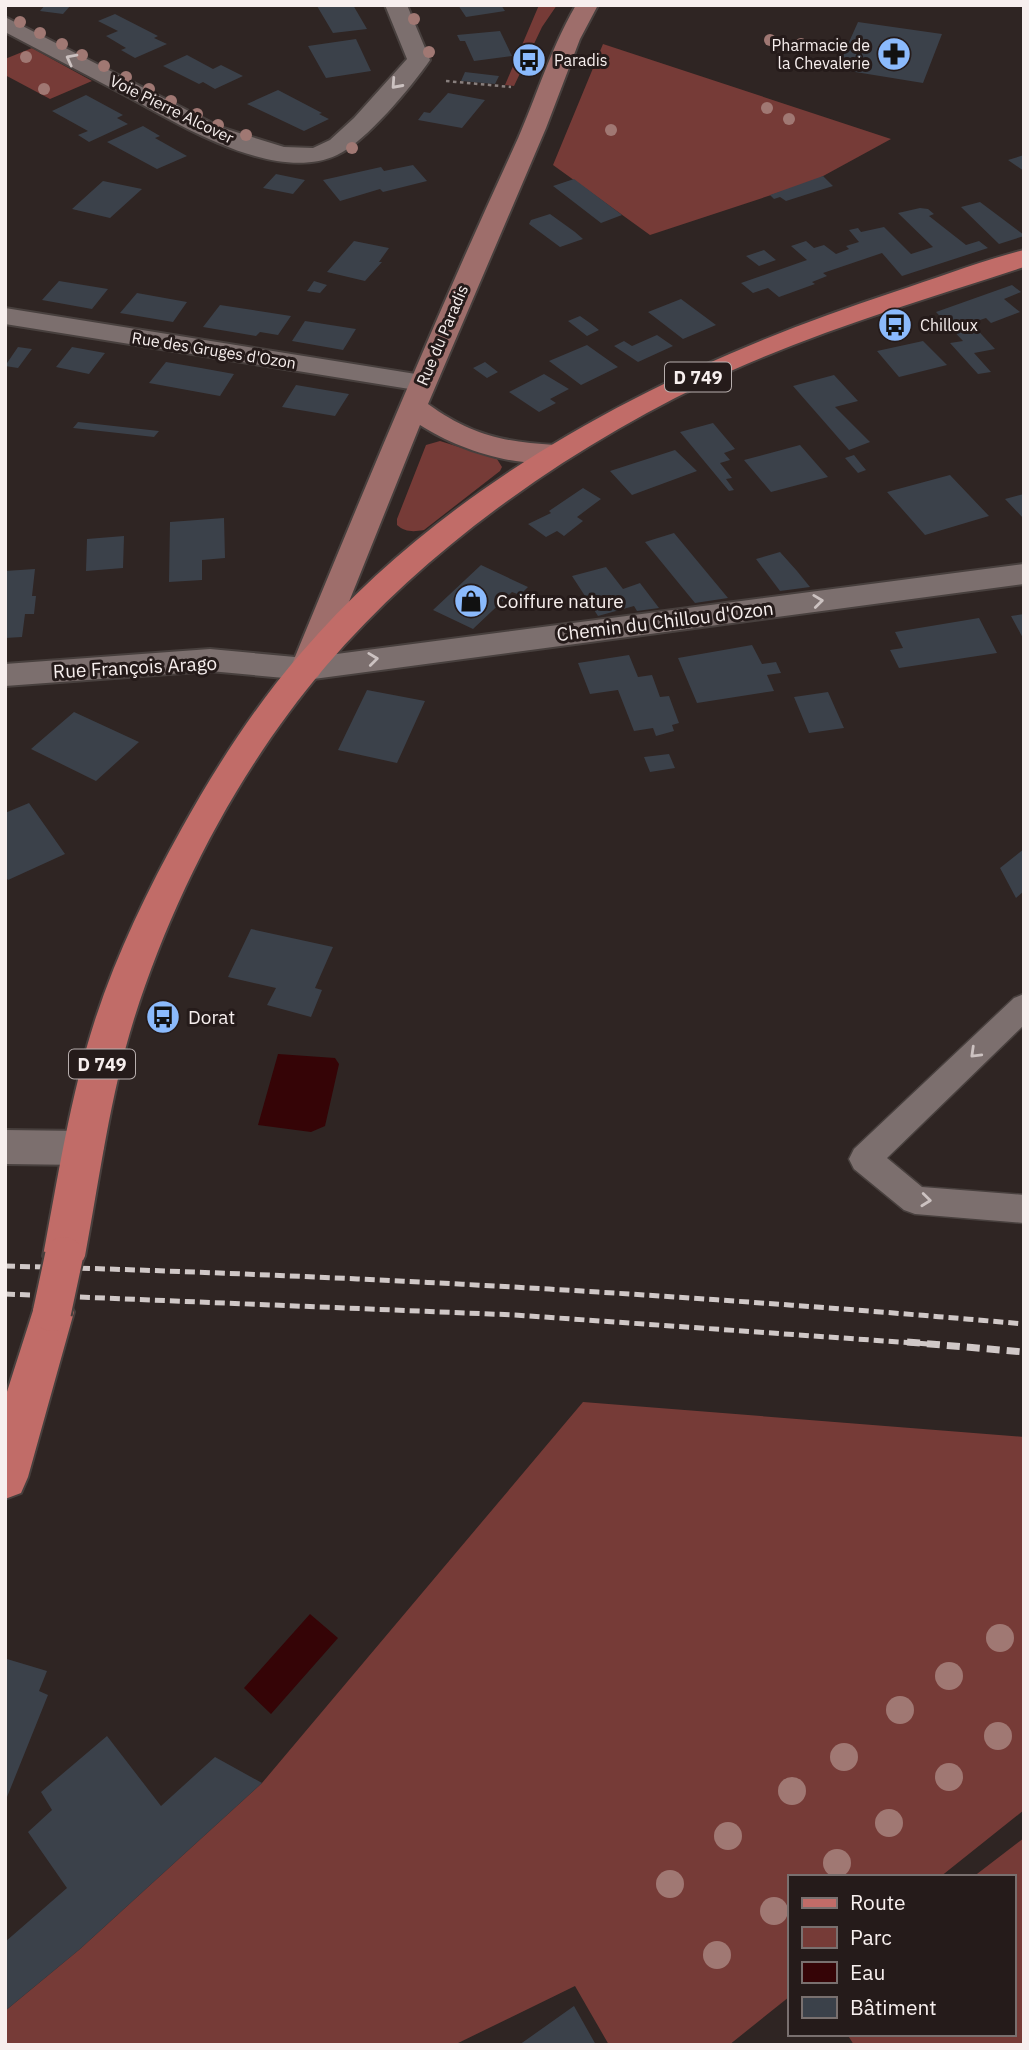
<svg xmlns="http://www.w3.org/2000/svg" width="1029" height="2050" viewBox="0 0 1029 2050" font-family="'IBM Plex Sans',sans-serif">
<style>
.green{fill:#763b37}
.water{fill:#350406}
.building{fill:#3b414a}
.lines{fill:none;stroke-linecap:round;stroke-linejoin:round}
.lane-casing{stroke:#48403e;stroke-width:3}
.street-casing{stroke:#48403e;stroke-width:4}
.secondary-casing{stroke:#48403e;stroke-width:4}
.primary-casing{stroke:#48403e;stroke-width:4}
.path{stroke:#887f7d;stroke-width:2.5;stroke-dasharray:3.5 3.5;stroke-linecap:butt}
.lane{fill:#7c6f6e;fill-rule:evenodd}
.street{fill:#7c6f6e;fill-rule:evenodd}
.secondary{fill:#9e6e6b;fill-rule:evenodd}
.primary{fill:#c16c68;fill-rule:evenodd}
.rail-far1{stroke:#d0c8c7;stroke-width:5;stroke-dasharray:10 5;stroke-linecap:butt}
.rail{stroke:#d0c8c7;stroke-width:7;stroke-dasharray:13 7;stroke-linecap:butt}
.primary-bridge-casing{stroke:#48403e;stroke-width:42;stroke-linecap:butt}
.primary-bridge{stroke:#c16c68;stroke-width:38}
.tree{fill:#a07873}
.oneway{stroke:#ccc2c1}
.labels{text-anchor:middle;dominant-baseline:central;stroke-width:6;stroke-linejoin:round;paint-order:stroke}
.far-poi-label{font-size:16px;fill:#f7efee;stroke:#251b1a;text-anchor:start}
.far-street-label{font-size:16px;fill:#f7efee;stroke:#251b1a}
.shield{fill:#251b1a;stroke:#b8afae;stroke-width:2}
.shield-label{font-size:18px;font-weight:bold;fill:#f7efee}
.poi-label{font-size:19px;fill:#f7efee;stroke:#251b1a;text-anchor:start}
.street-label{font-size:19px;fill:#f7efee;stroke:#251b1a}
</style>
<rect width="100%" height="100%" fill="#2f2523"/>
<path class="green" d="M539 5H557L542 27 514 86 505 85Z
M603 44 891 139 814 181 650 235 553 165Z
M32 48 92 81 50 99 5 75V59Z
M440 441 497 459 502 467 500 471 424 530C413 532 405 532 397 525V519L426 445Z
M583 1402 1024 1437V1810L940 1877H789V1997L729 2045H609L575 1986 454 2045H5V2011L80 1949 262 1783Z
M1024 1838V2045H854L847 2034H1013V1877H973Z"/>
<path class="water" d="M278 1054 335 1058 339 1064 325 1126 311 1132 258 1125Z
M310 1614 338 1638 271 1714 244 1688Z"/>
<path class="building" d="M45 5H71L63 14 40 11Z
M353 5 367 29 333 33 317 6Z
M458 5H501L505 11 466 17Z
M115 14 158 36 154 38 167 44 135 58 121 50 126 48 106 36 118 31 98 21Z
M858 22 942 34 923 83 837 69Z
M500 31 512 56 474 61 465 41H460L457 35Z
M356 39 371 71 326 78 308 46Z
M187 55 213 69 221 65 243 76 215 89 203 82 199 84 163 66Z
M465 72 499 76 495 84 461 81Z
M278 90 322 113 319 114 329 119 304 131 247 104Z
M448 93 485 100 462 128 418 120 424 112 430 113Z
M86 95 123 115 117 118 128 124 89 142 78 135 88 131 52 111Z
M143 126 160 136 155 138 187 156 157 169 107 142Z
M1024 155V171L1008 160Z
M413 165 427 181 383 192 380 189 340 201 323 180 381 167 384 171Z
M276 174 305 180 293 194 263 188Z
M823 176 833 186 786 201 780 197 774 199 770 195Z
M574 179 622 215 601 223 553 186Z
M103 181 142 189 110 218 72 209Z
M980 202 1024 235V236L999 244 961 207Z
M920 208 928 209 934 214 929 216 966 245 979 241 988 248 902 276 882 253 823 273 827 276 812 282 815 284 779 297 768 288 753 293 741 283 807 260 791 246 806 241 814 248 824 245 836 254 849 249 846 246 859 242 849 230 858 228 861 232 884 227 911 254 933 247 898 213Z
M550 214 575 232 583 239 560 247 529 224 531 220Z
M354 241 389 248 379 262H382L365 281 327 272Z
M764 250 776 260 759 266 746 256Z
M59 281 108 289 92 309 42 300Z
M314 281 327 285 320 293 307 291Z
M1012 285 1021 292 1004 299 1020 312 991 323 986 318 971 323 995 349 974 353 991 372 978 374 950 343 963 341 936 312Z
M137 293 187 302 173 322 120 313Z
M681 299 716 325 683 339 648 312Z
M220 305 291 316 278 335 260 332 256 336 203 327Z
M580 316 590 323 599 330 587 336 568 321Z
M305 321 356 329 343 350 292 341Z
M657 335 673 346 638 362 614 346 624 341 632 346Z
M923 341 947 365 899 377 877 351Z
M587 345 618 367 581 385 549 361Z
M18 347 32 349 18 368 5 366Z
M72 347 105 353 89 374 56 367Z
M166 362 201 368 234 374 220 396 149 383Z
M485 362 498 372 487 378 473 368Z
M544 374 569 389 550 399 556 403 539 412 509 392Z
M834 375 858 401 835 407 870 442 849 450 793 386Z
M296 385 349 394 335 416 282 407Z
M78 422 159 431 154 437 73 428Z
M713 423 735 449 724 453 730 460 720 463 732 478 726 479 734 490 729 491 680 432Z
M800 445 828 477 771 492 744 460Z
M675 450 697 471 632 495 610 471Z
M854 455 861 464 866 470 858 473 845 458Z
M950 475 989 516 925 535 887 492Z
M583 488 601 499 577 517 583 521 564 536 557 531 546 537 528 524 551 513 549 511Z
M1024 494V519L1005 499Z
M224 518 225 558 202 560V580L169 582 170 522Z
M674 533 728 598 695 603 645 542Z
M124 536 123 568 86 571 87 539Z
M780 552 797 571 810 587 780 591 756 559Z
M481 565 528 587 520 595 512 592 473 629 433 610Z
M606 567 623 589 640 583 659 608 637 611 634 606 598 616 572 576Z
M35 569 32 596H36L34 614H25L22 637 5 638V571Z
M1024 614V640L1011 616Z
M979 618 997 653 899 668 890 650 903 648 895 632Z
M752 645 762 664 776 662 781 673 767 675 774 691 697 703 678 658Z
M629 655 638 677 652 675 660 697 669 696 679 723 672 725 674 731 656 736 653 728 634 731 618 690 590 694 578 663Z
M367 690 425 701 397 763 338 750Z
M828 692 844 728 809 733 794 697Z
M74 712 139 742 96 781 31 749Z
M669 754 675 768 650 772 644 757Z
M29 803 65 854 8 880 5 876V813Z
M1024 849V891L1016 898 1000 868Z
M251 929 333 947 315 988 322 990 311 1017 267 1005 276 988 228 977Z
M7 1659 47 1671 39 1691 48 1695 5 1802Z
M107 1736 161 1806 215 1757 262 1783 80 1949 5 2011V1942L67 1888 28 1832 52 1810 41 1792Z
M574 2006 596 2045H519Z"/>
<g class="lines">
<g class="lane-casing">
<path id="lane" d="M1024 994V1025L887 1158 922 1187 1024 1195V1223L915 1214 904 1210 854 1169 849 1159 854 1149 1014 998Z"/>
</g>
<g class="street-casing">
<path id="street" d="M385 5H407L430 60C412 86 366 142 337 155 273 185 174 121 119 92 81 72 43 52 5 32V17L220 127 284 147 313 148 330 140 354 118 407 59Z
M5 308 422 375 432 377 436 383 432 389 422 391 5 324Z
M1024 564V584L306 680 210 671 5 686V664L210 649 306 658Z
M5 1130 84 1131 98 1136 104 1148 98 1160 84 1165 5 1164Z"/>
</g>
<g class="secondary-casing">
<path id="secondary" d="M576 5H598L580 39 546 128 428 404C471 435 503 442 555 445L565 448 569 454 565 460C521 471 457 449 420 425L322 669 318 677 306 680 294 677 290 669C361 497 432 325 510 156 534 106 548 53 576 5Z"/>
</g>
<g class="primary-casing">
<path id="primary" d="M1024 250V267C926 299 827 328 733 370 582 439 435 539 326 666 240 767 174 893 134 1019 110 1096 100 1176 85 1256L79 1269 64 1275 49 1269 43 1256C58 1177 70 1097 95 1020 117 953 148 889 182 828 216 767 255 706 301 653 455 474 674 364 894 292 937 278 980 261 1024 250Z
M52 1292 67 1298 74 1312 28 1477 21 1493 5 1499V1398L37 1298Z"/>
</g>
<path class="path" d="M446 81 511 87"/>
<use href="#lane" class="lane"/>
<use href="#street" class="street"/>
<use href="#secondary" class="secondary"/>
<use href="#primary" class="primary"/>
<path class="rail-far1" d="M5 1266C345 1275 685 1294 1024 1324
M5 1294 515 1315 928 1344"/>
<path class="rail" d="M907 1342 1024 1352"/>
<g class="primary-bridge-casing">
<path id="primary-bridge" d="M52 1312 64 1256"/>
</g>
<use href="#primary-bridge" class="primary-bridge"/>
</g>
<g class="tree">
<circle cx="414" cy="19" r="6"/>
<circle cx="20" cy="22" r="6"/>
<circle cx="40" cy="33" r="6"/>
<circle cx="770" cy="40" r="6"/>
<circle cx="62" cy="44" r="6"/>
<circle cx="801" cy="44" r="6"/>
<circle cx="429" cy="52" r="6"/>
<circle cx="82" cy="55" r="6"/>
<circle cx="26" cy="57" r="6"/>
<circle cx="104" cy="66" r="6"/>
<circle cx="126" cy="77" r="6"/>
<circle cx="44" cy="89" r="6"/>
<circle cx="149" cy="89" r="6"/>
<circle cx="171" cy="101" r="6"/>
<circle cx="767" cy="108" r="6"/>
<circle cx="197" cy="114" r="6"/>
<circle cx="789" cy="119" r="6"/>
<circle cx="218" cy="125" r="6"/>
<circle cx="611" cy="130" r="6"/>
<circle cx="246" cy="135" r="6"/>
<circle cx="352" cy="148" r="6"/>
<circle cx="1000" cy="1638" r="14"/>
<circle cx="949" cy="1676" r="14"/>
<circle cx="900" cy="1710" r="14"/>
<circle cx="998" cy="1736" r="14"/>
<circle cx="844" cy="1757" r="14"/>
<circle cx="949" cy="1777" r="14"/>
<circle cx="792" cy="1791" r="14"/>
<circle cx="889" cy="1823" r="14"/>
<circle cx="728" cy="1836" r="14"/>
<circle cx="837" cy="1863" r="14"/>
<circle cx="670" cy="1884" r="14"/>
<circle cx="774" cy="1911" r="14"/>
<circle cx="717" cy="1955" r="14"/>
</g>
<defs><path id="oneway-chevron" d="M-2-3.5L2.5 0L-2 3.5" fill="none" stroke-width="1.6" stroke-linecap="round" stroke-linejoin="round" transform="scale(1.75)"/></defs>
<g class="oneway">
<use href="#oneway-chevron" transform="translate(71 59) rotate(-152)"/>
<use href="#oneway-chevron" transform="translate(396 84) rotate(132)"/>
<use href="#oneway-chevron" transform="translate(818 601) rotate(-7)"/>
<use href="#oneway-chevron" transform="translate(373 659) rotate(-7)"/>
<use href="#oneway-chevron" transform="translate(975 1053) rotate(136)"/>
<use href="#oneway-chevron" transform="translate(926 1200) rotate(6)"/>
</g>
<defs>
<g id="pharmacy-disc" transform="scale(1.75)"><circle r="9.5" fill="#8bbafc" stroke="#251b1a"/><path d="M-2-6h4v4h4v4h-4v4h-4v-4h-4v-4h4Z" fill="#111"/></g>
<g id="bus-disc" transform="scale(1.75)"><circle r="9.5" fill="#8bbafc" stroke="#251b1a"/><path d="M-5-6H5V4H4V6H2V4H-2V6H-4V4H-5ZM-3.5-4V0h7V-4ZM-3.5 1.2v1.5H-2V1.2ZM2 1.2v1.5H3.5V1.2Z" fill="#111"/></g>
<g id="shop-disc" transform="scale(1.75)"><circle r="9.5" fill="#8bbafc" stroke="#251b1a"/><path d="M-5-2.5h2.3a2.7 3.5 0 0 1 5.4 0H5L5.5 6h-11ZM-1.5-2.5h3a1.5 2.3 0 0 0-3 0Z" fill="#111"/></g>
</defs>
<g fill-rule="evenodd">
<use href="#pharmacy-disc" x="894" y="54"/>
<use href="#bus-disc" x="529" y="60"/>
<use href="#bus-disc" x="895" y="325"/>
<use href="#shop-disc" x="471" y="601"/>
<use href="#bus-disc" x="163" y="1017"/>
</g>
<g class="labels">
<g class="far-poi-label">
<text x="870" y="45" text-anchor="end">Pharmacie de<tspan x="870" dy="18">la Chevalerie</tspan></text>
<text x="554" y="60">Paradis</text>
<text x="920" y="325">Chilloux</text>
</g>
<g class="far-street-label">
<text transform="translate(172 109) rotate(26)">Voie Pierre Alcover</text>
<text transform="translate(442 335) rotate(-67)">Rue du Paradis</text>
<text transform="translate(214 350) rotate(9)">Rue des Gruges d'Ozon</text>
</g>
<g class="shield">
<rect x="665" y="362.5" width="66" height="29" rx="5"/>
<rect x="69" y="1049.5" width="66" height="29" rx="5"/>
</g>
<g class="shield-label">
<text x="698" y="377">D 749</text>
<text x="102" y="1064">D 749</text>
</g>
<g class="poi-label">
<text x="496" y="601">Coiffure nature</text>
<text x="188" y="1017">Dorat</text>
</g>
<g class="street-label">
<text transform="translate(665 621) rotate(-7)">Chemin du Chillou d'Ozon</text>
<text transform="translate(135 667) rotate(-3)">Rue François Arago</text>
</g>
</g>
<rect width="1029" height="2050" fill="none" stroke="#f7efee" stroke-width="14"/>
<rect x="788" y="1875" width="228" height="161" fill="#251b1a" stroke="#79706f" stroke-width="2"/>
<rect x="802" y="1898" width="35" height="10" fill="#c16c68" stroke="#79706f" stroke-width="2"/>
<text x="850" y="1910" font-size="21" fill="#f7efee">Route</text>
<rect x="802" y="1927" width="35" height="21" fill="#763b37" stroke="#79706f" stroke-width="2"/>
<text x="850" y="1945" font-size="21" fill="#f7efee">Parc</text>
<rect x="802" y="1962" width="35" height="21" fill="#350406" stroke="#79706f" stroke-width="2"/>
<text x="850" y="1980" font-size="21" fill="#f7efee">Eau</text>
<rect x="802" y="1997" width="35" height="21" fill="#3b414a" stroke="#79706f" stroke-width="2"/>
<text x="850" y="2015" font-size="21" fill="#f7efee">Bâtiment</text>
</svg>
